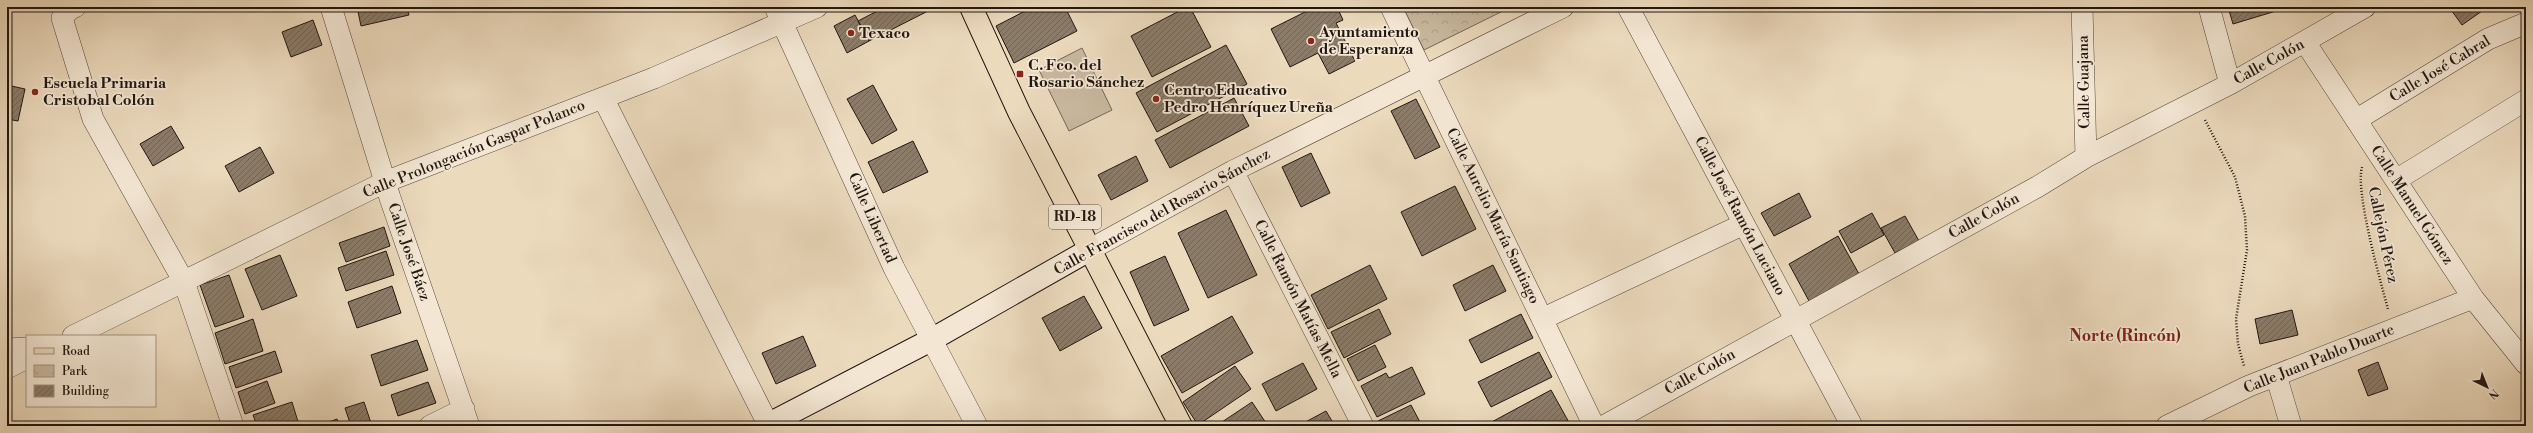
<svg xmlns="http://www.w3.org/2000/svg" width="2533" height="433" viewBox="0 0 2533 433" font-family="'Libre Bodoni',serif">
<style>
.park{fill:url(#park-crowns);stroke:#756858}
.garden{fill:#c9b9a0;stroke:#756858}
.building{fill:url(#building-hatch);stroke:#211710}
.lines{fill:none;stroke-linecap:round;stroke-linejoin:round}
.street-casing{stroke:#54483b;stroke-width:22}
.secondary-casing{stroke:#211710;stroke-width:24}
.primary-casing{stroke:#211710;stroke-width:24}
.path{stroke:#211710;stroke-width:2.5;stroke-dasharray:1 2;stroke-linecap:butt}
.street{stroke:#f3e7d4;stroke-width:21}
.secondary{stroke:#f3e7d4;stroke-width:22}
.primary{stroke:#ecdabd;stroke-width:22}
.poi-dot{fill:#8f2418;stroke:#f3e7d4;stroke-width:1.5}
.labels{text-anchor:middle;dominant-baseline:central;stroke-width:3.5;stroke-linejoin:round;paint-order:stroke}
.shield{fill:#f3e7d4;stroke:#60554b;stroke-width:1}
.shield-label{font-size:14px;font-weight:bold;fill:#211710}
.poi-label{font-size:15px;font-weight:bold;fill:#211710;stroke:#f3e7d4;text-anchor:start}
.street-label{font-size:15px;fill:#211710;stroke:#f3e7d4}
.neighbourhood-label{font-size:16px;font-weight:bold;fill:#7a1f14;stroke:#f3e7d4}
</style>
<defs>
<pattern id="park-crowns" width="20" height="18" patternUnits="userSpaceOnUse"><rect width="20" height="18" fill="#c9b9a0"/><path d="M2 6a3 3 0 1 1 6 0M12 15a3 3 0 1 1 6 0" fill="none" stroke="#ac9e89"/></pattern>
<pattern id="building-hatch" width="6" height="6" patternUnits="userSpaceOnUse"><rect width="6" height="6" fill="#8b7c6a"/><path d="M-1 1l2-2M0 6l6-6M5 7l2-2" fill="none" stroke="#716556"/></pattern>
</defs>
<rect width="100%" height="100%" fill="#ecdabd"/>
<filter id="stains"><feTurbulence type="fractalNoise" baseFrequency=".005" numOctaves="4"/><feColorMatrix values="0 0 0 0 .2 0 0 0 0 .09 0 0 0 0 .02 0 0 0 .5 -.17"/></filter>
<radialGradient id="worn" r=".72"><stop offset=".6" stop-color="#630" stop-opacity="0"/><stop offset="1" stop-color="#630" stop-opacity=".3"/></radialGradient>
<path class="park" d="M1403 7H1511L1424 50Z"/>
<path class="garden" d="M1082 48 1112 110 1069 131 1039 70Z"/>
<path class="building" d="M357 7H407L409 15 361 26Z
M885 7H929L930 10 869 41 858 21Z
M1033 7H1065L1077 31 1014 63 996 26Z
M1187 7H1190L1211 47 1152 77 1131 36Z
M1315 7H1337L1343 20 1336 23 1355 61 1329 74 1318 53 1290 67 1271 29Z
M2228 7H2275L2276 11 2233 24Z
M2449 7H2483L2485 9 2462 25Z
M855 15 869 41 847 53 834 26Z
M313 20 322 45 291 57 282 32Z
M1226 45 1247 84 1157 132 1136 93Z
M7 85 25 89 18 121 7 119Z
M873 85 897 130 872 144 847 99Z
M1234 98 1249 126 1170 168 1155 140Z
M1416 99 1440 147 1415 159 1391 111Z
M171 126 184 148 153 166 140 144Z
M913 141 928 172 883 193 868 162Z
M260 147 274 173 239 192 225 166Z
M1311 153 1330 193 1301 207 1282 167Z
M1136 156 1148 181 1111 200 1098 175Z
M1455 186 1476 229 1422 256 1401 212Z
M1799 193 1811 217 1774 236 1761 213Z
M1226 210 1257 275 1208 298 1178 233Z
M1872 213 1884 235 1851 253 1839 231Z
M1905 216 1919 241 1895 253 1881 228Z
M384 227 390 246 346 262 339 243Z
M1838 236 1859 274 1809 301 1789 264Z
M386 251 394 275 346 291 338 268Z
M280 255 297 296 262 310 245 269Z
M1165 256 1189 310 1154 326 1130 272Z
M1370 265 1387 299 1328 329 1311 295Z
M1493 265 1506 291 1465 311 1453 285Z
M229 275 244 317 215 327 200 285Z
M392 286 401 313 357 328 348 302Z
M1084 296 1102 328 1060 351 1042 318Z
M1379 309 1391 334 1344 358 1331 332Z
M2292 310 2298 335 2260 344 2255 319Z
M1521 314 1533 338 1481 363 1469 340Z
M1232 316 1253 353 1182 393 1161 356Z
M253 319 263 351 225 364 215 333Z
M803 336 816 366 776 384 762 353Z
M417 340 428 370 381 386 371 355Z
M1375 345 1386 367 1358 381 1347 359Z
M275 351 282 372 236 388 229 367Z
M1539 352 1552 377 1491 407 1478 382Z
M2378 362 2388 389 2368 396 2358 370Z
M1303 363 1317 389 1276 411 1262 384Z
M1235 366 1251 389 1198 425 1183 402Z
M1412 367 1425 394 1377 417 1361 386 1386 373 1389 378Z
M267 381 275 403 245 414 238 392Z
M428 382 436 403 398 416 391 395Z
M1551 390 1571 426H1489L1488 424Z
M292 402 299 425 257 426 253 415Z
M364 402 372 426H351L345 408Z
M1252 402 1268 426H1216Z
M1411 405 1422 426H1380L1378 421Z
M1326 411 1335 426H1298Z
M337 419 340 426H318Z
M2228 422 2230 426H2216Z"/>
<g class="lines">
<g class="street-casing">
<path id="street" d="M75 7 70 9 62 18 93 119 184 282 233 426
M331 7 390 198 469 426
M775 7 894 268 977 426
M1391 7 1594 426
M1628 7 1852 426
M2082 7 2086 157
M2209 7 2230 84
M2305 42 2473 298 2526 364
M603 98 769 426
M2356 120 2488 39 2526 23
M1233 171 1363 426
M2396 180 2526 100
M1091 249 1233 171 1563 7
M1542 319 1744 224
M73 336 385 182 654 78 817 7
M7 349 27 348
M7 368 27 358
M2276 375 2291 426
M430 426 464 409
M1604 426 2037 187 2086 157 2230 84 2365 7
M2167 426 2249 386 2473 298"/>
</g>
<g class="secondary-casing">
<path id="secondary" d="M765 426 931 340 1091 249"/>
</g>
<g class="primary-casing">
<path id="primary" d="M971 7 1019 112 1181 426"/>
</g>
<path class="path" d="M2205 120 2235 177 2245 216 2247 250 2236 319 2238 344 2244 366
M2362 167C2355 191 2380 280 2388 309"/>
<use href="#street" class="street"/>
<use href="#secondary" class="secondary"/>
<use href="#primary" class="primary"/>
</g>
<g class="poi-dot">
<circle cx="851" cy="33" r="4"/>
<circle cx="1311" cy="41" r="4"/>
<rect x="1016" y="70" width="8" height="8" rx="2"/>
<circle cx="35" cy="92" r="4"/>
<circle cx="1156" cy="99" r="4"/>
</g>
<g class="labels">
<rect class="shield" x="1049" y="205" width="52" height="24" rx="3"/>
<g class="shield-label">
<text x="1075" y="217">RD-18</text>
</g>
<g class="poi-label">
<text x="1319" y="32">Ayuntamiento<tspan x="1319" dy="17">de Esperanza</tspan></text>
<text x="859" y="33">Texaco</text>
<text x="1028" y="65">C. Fco. del<tspan x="1028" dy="17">Rosario Sánchez</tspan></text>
<text x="43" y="83">Escuela Primaria<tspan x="43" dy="17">Cristobal Colón</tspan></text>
<text x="1164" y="90">Centro Educativo<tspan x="1164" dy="17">Pedro Henríquez Ureña</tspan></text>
</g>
<g class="street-label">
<text transform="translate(2269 62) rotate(-29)">Calle Colón</text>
<text transform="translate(2440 69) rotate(-31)">Calle José Cabral</text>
<text transform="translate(2084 82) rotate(-91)">Calle Guajana</text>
<text transform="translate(474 149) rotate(-22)">Calle Prolongación Gaspar Polanco</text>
<text transform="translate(2412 205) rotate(57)">Calle Manuel Gómez</text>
<text transform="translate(1162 212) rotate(-29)">Calle Francisco del Rosario Sánchez</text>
<text transform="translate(1493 216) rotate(64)">Calle Aurelio María Santiago</text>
<text transform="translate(1740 216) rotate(62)">Calle José Ramón Luciano</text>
<text transform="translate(1984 216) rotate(-29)">Calle Colón</text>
<text transform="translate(872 218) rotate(66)">Calle Libertad</text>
<text transform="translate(2383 235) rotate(78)">Callejón Pérez</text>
<text transform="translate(409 252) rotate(71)">Calle José Báez</text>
<text transform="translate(1298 299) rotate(63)">Calle Ramón Matías Mella</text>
<text transform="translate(2319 359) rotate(-22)">Calle Juan Pablo Duarte</text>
<text transform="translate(1700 372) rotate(-29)">Calle Colón</text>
</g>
<g class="neighbourhood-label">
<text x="2125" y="336">Norte (Rincón)</text>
</g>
</g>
<rect width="2533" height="433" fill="none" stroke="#ecdabd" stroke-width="24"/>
<rect x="8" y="8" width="2517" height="417" fill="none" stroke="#211710" stroke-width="2"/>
<rect x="12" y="12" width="2509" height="409" fill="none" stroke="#211710"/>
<rect x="26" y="335" width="130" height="72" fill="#f3e7d4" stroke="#9f9486"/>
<rect x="34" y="348" width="20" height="6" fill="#ecdabd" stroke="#9f9486"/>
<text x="62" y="355" font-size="12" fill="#211710">Road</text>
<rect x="34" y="365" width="20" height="12" fill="url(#park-crowns)" stroke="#9f9486"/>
<text x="62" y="375" font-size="12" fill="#211710">Park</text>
<rect x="34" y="385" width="20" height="12" fill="url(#building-hatch)" stroke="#9f9486"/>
<text x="62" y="395" font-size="12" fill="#211710">Building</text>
<g transform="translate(2487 387) rotate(137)" stroke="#f3e7d4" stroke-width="3" paint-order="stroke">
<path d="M0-3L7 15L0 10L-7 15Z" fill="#211710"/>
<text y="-6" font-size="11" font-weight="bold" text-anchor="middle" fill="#211710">N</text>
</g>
<rect width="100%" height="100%" filter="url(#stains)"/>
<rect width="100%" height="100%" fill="url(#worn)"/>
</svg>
